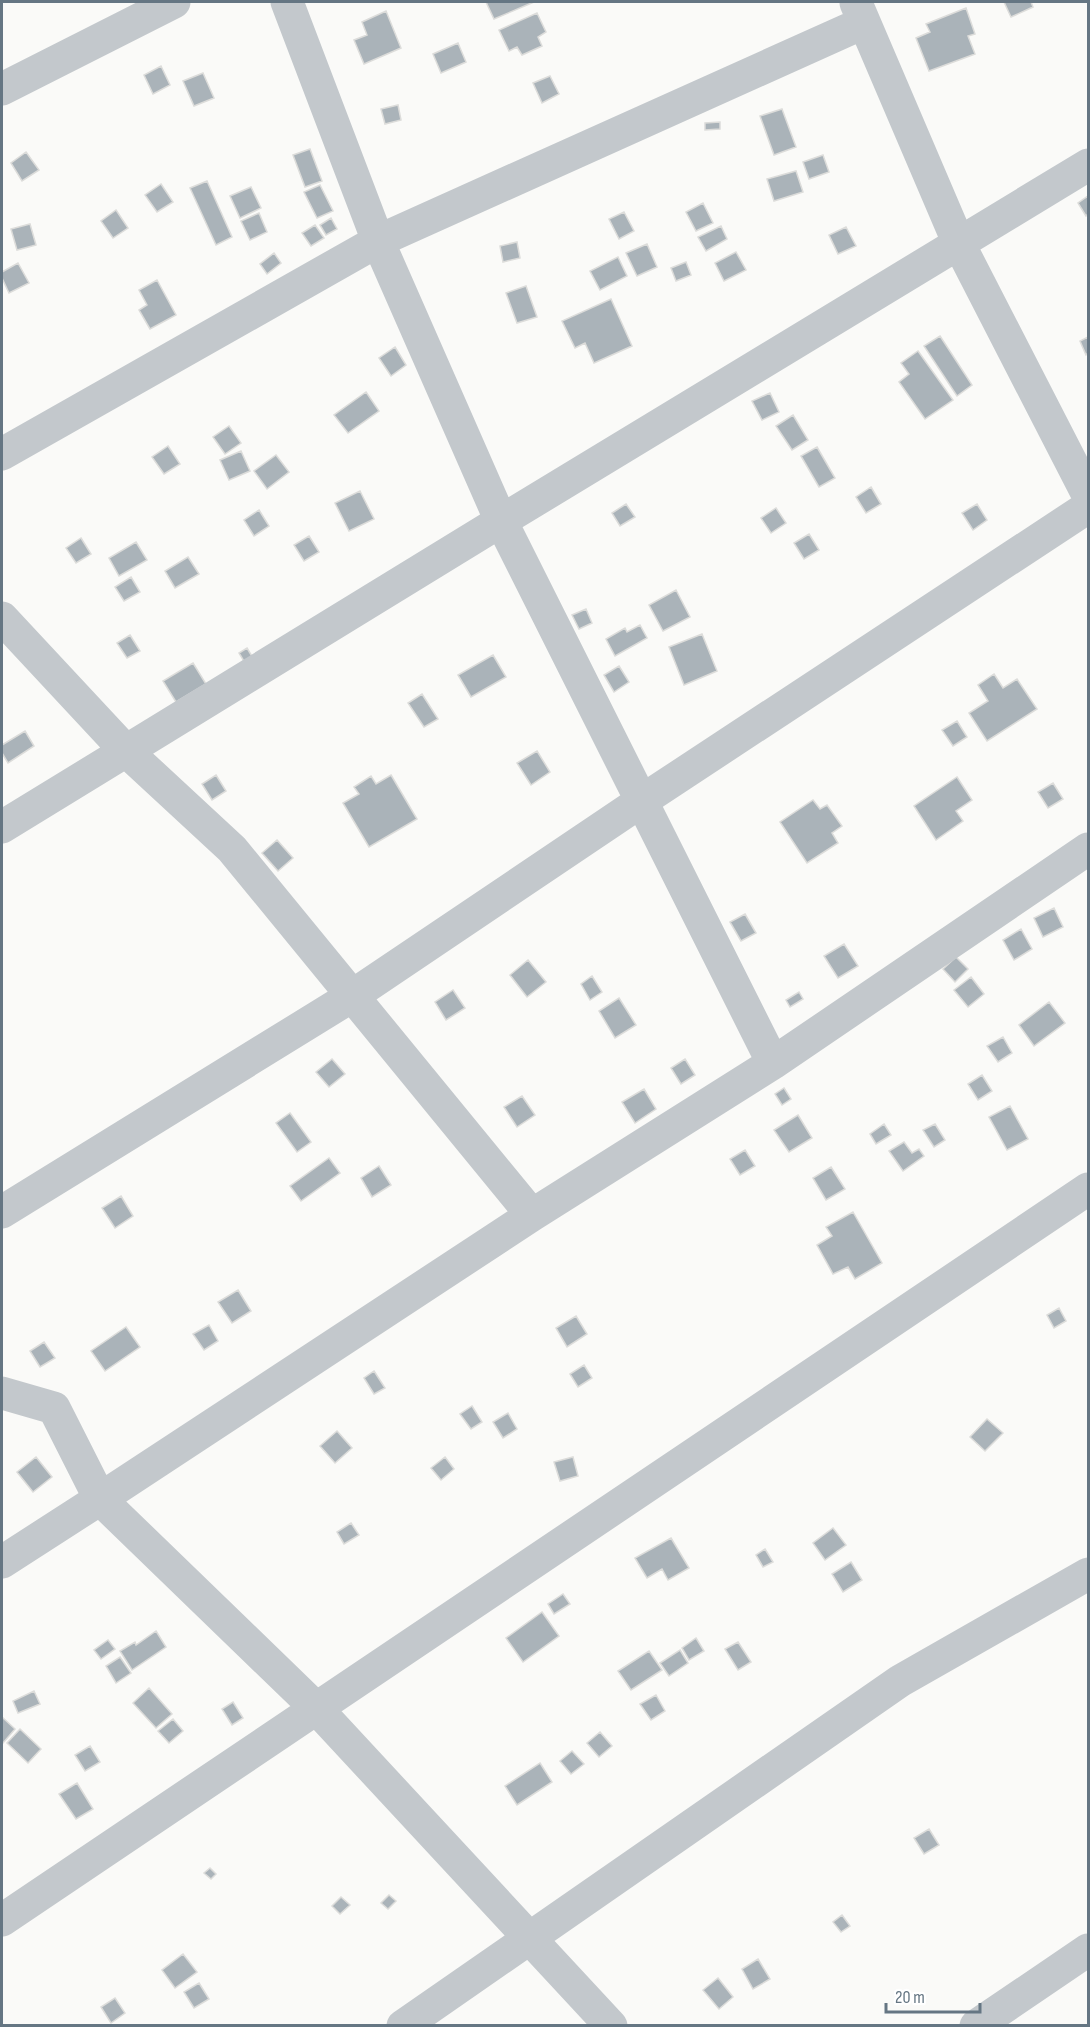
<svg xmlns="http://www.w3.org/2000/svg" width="1090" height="2027" viewBox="0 0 1090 2027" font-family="'Sofia Sans Condensed',sans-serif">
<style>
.building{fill:#aab3b9;stroke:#dcdcda;stroke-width:1.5}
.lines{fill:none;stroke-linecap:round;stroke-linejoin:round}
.minor{stroke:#c3c8cc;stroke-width:33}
</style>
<rect width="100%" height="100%" fill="#fafaf8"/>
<path class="building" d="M486 2H534L494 19Z
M1004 2H1031L1033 7 1011 17Z
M966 8 975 34 968 36 975 54 929 71 916 38 930 32 926 24Z
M386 11 401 48 364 64 354 40 367 35 362 22Z
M537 13 546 32 538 37 542 46 522 55 517 47 509 51 499 30Z
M458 43 466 62 441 73 433 54Z
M161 66 170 85 153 94 144 75Z
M203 73 214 98 194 106 183 81Z
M550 76 559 94 542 103 533 83Z
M398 105 401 120 385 124 381 109Z
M782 109 796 147 774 155 760 116Z
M720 122V129L705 130V123Z
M310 149 322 181 305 187 293 155Z
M26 152 39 170 22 181 11 163Z
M823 155 829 172 809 179 803 162Z
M796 171 803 192 774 201 767 179Z
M207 181 232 237 216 245 190 188Z
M161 184 173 202 157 212 145 195Z
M320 185 333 211 317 218 304 192Z
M251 187 261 208 240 218 230 196Z
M1088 196V214L1086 216 1078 203Z
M703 203 713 223 696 231 686 212Z
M116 210 128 228 113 238 101 221Z
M624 212 634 231 619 239 609 219Z
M259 213 267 232 250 240 241 221Z
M331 218 337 229 326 235 320 225Z
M30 224 36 245 17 250 11 229Z
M315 225 324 238 311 246 302 233Z
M721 226 727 239 706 251 698 237Z
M846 227 856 246 838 254 829 235Z
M517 242 520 258 503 262 500 246Z
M647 244 657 267 637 276 626 253Z
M736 252 746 270 724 281 715 263Z
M274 253 281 263 267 274 260 264Z
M618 257 627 276 600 290 590 271Z
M686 262 691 275 676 281 671 268Z
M18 263 29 283 9 293 2 278V272Z
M157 280 176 315 150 329 139 310 147 305 139 290Z
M526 286 537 317 517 323 506 293Z
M611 299 632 346 594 363 585 343 575 348 562 321Z
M940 336 972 385 957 396 924 346Z
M1088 337V353L1086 355 1080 341Z
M395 347 406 365 391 376 379 358Z
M918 351 953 400 925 419 899 382 909 374 901 363Z
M366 392 379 411 348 433 334 415Z
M770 393 779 412 762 420 752 401Z
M793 415 808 440 792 450 776 426Z
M229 426 241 443 225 454 213 437Z
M168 446 180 464 164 474 152 457Z
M817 447 835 478 819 487 801 456Z
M241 451 250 471 229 480 220 460Z
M276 455 289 472 267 489 254 471Z
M871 487 881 504 866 513 856 497Z
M360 491 374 519 349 531 335 503Z
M626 504 635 517 620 526 612 513Z
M977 504 987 520 973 530 962 513Z
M776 508 786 523 771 533 761 518Z
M259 510 269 526 254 536 244 520Z
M809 534 819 550 804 559 794 543Z
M309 536 319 552 304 561 294 545Z
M81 538 91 554 76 563 66 548Z
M136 542 147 560 119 576 109 558Z
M188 557 199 574 175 588 165 571Z
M131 577 140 592 124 601 115 587Z
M676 590 690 617 663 631 649 605Z
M586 609 592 623 579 629 572 615Z
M640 625 647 638 615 656 606 639 625 628 627 632Z
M702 634 717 671 684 685 669 647Z
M130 635 140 651 127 658 117 643Z
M247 648 253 658 245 663 239 653Z
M493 655 506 677 471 697 458 675Z
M193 663 206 684 176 702 163 681Z
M619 666 629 682 614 692 604 675Z
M994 674 1003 688 1017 679 1037 709 987 741 969 713 988 701 978 685Z
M422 694 438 719 424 727 408 703Z
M957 721 967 737 953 746 942 730Z
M25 731 34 746 8 763 2 753V745Z
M537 751 550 772 531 785 517 763Z
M216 775 226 791 212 800 202 784Z
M391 775 417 819 369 847 343 803 359 794 354 787 371 776 376 784Z
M957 777 972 800 956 811 963 821 936 840 914 806Z
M1053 783 1063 799 1048 808 1038 792Z
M813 800 820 809 827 805 842 826 832 833 838 843 807 863 780 822Z
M277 840 293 858 278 871 262 853Z
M1054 908 1063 927 1043 937 1034 918Z
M745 914 756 933 741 941 730 922Z
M1021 929 1032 949 1014 960 1003 940Z
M844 944 858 966 838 978 824 956Z
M956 957 968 969 955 982 943 969Z
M528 960 546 982 527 997 510 975Z
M592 976 602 992 590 1000 581 984Z
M971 977 984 994 968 1007 954 990Z
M453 990 465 1008 446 1020 435 1002Z
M799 992 803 999 790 1007 786 1000Z
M619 998 636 1025 615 1038 599 1011Z
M1049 1002 1065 1023 1034 1046 1019 1025Z
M1003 1037 1012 1053 998 1062 987 1046Z
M332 1059 345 1074 329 1087 316 1072Z
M685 1059 695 1075 681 1084 671 1068Z
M982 1075 992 1091 978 1100 968 1084Z
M784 1088 791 1099 782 1105 775 1094Z
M644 1089 656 1109 635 1123 622 1102Z
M522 1096 535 1115 517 1127 504 1107Z
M1010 1106 1028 1139 1007 1150 989 1117Z
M290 1113 311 1142 297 1152 276 1123Z
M798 1115 812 1138 789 1152 774 1130Z
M884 1124 891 1135 876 1144 870 1134Z
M935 1124 945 1140 934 1147 923 1130Z
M904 1142 912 1153 919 1149 924 1156 903 1171 889 1151Z
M745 1150 755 1166 740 1175 730 1159Z
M329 1158 340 1173 301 1201 290 1186Z
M379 1166 391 1185 372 1197 361 1178Z
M831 1167 845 1189 826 1200 813 1178Z
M121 1196 133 1216 115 1228 102 1208Z
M853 1212 882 1263 855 1279 848 1267 833 1274 817 1245 832 1236 826 1227Z
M238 1290 251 1311 232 1323 218 1302Z
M1059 1308 1066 1321 1054 1328 1047 1315Z
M576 1316 587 1334 567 1347 556 1328Z
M209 1325 218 1341 204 1350 193 1334Z
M126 1327 140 1347 105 1371 91 1351Z
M44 1342 55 1358 40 1367 30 1351Z
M584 1365 592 1378 578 1387 570 1374Z
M374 1371 385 1388 374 1394 364 1378Z
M472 1406 482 1422 471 1429 460 1414Z
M508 1413 517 1429 503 1438 493 1422Z
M987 1419 1003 1433 985 1451 970 1437Z
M337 1431 352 1448 335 1463 320 1446Z
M36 1457 52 1477 33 1492 17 1472Z
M445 1457 454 1469 441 1480 431 1468Z
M573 1457 578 1476 560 1481 554 1462Z
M351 1523 359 1535 344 1544 337 1532Z
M833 1528 846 1545 825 1560 813 1543Z
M671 1538 689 1568 668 1580 662 1569 647 1578 635 1558Z
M765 1549 773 1562 763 1567 756 1555Z
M851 1562 862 1580 843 1592 832 1574Z
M563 1594 570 1604 554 1614 548 1604Z
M542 1612 559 1636 523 1662 506 1638Z
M156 1631 166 1647 132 1670 120 1651 135 1642 136 1645Z
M696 1638 704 1651 689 1660 682 1648Z
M108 1640 115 1649 101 1659 94 1650Z
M738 1642 751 1662 738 1670 725 1649Z
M680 1650 688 1663 669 1676 660 1663Z
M649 1651 662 1670 631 1690 618 1671Z
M120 1657 131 1673 116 1683 106 1666Z
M149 1688 172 1714 156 1728 133 1703Z
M34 1691 40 1704 18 1713 13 1701Z
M656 1695 665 1711 651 1720 640 1704Z
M233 1702 243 1718 232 1725 222 1709Z
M2 1717 15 1729 3 1743 2 1742Z
M173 1719 183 1731 169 1743 158 1731Z
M20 1729 41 1749 28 1763 7 1743Z
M600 1732 612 1746 599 1757 587 1743Z
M90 1746 100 1762 85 1771 75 1755Z
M572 1751 584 1764 571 1774 560 1761Z
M540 1763 552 1782 517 1805 505 1786Z
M77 1783 93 1809 76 1819 59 1794Z
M929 1829 939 1845 924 1854 914 1838Z
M210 1868 216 1874 211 1879 204 1873Z
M389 1895 396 1901 388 1909 381 1903Z
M341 1897 350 1905 340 1914 332 1906Z
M842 1915 850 1926 841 1932 833 1922Z
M183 1954 197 1972 175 1988 162 1970Z
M758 1959 770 1979 753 1989 742 1969Z
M718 1978 733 1997 719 2009 703 1990Z
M199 1983 209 1999 194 2008 184 1992Z
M115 1998 125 2013 111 2023 101 2007Z"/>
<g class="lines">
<path class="minor" d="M287 2 378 241 501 521 773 1063
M856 3 959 244 1088 495
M2 89 174 2
M2 454 378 241 863 23
M2 618 125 750 232 849 532 1215
M2 827 501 521 1088 165
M2 1212 352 996 643 800 1088 507
M2 1393 54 1408 100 1499 317 1709 611 2026
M2 1562 100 1499 532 1215 773 1063 1088 849
M2 1920 1088 1189
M403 2026 900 1681 1088 1574
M976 2026 1088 1950"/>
</g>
<rect width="1090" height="2027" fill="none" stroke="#657683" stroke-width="6"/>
<path d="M886 2003v9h94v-9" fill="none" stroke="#657683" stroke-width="3"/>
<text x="895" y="2003" font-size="18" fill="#657683" stroke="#ffffff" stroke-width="4.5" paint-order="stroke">20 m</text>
</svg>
